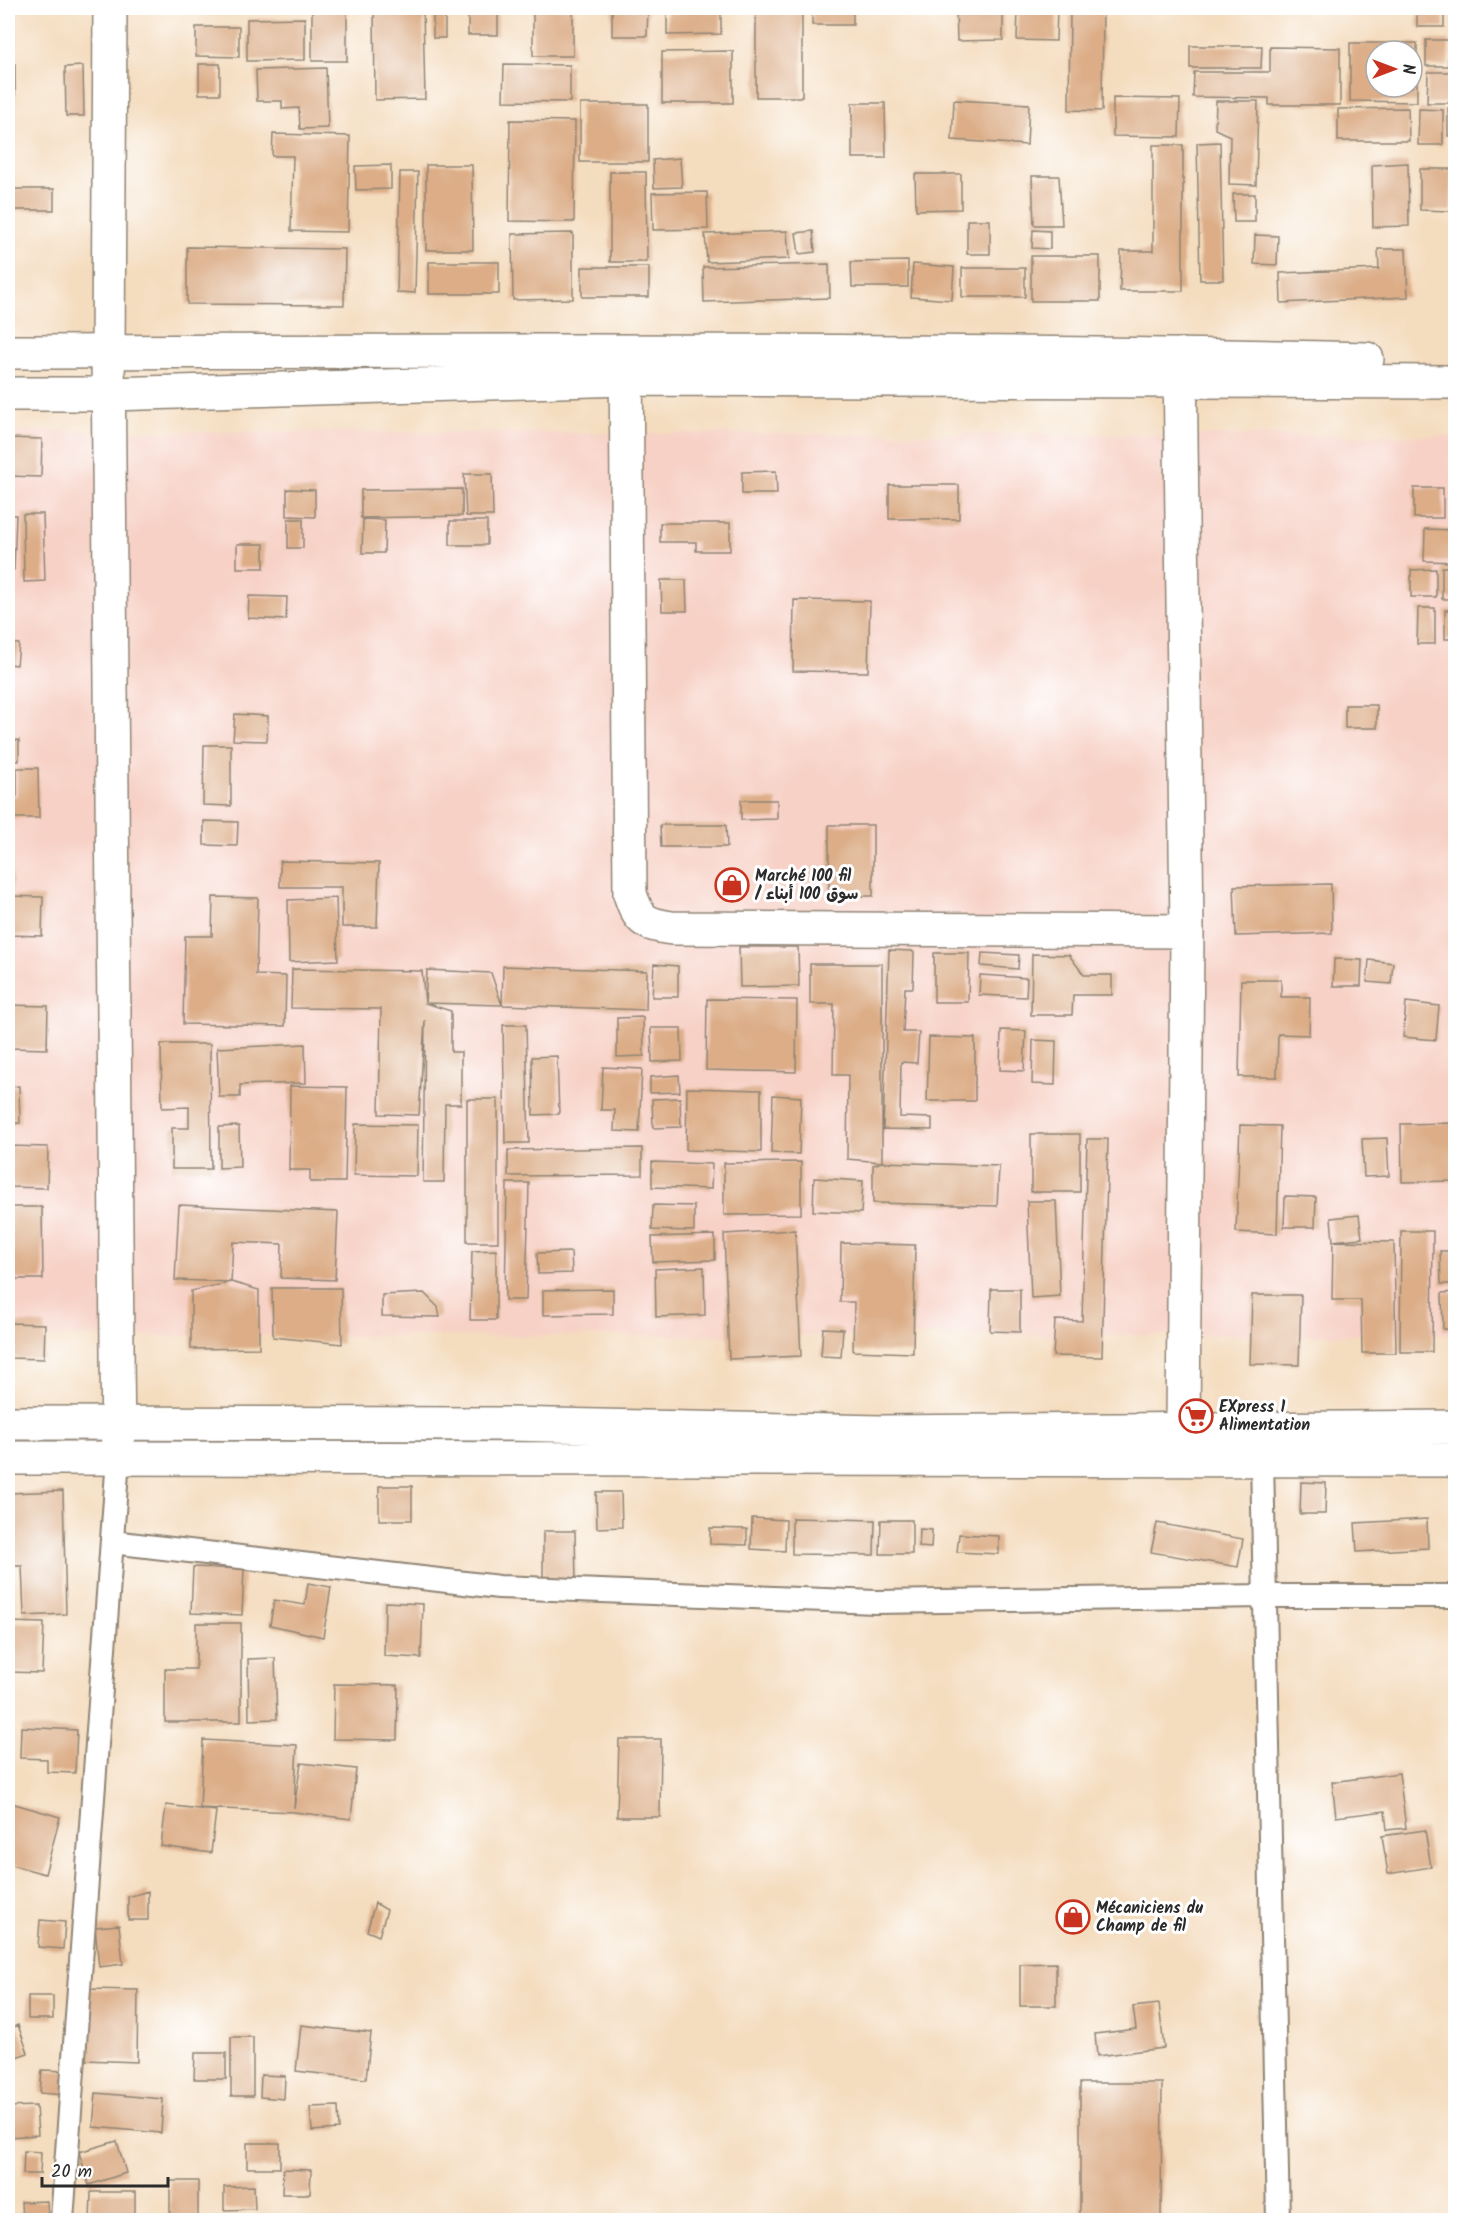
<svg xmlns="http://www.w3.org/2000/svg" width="1463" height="2228" viewBox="0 0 1463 2228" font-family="Kalam,'Playpen Sans Arabic',sans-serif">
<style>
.built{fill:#f7d1c6}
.building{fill:#dcad87;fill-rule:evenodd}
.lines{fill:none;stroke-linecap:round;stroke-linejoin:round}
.lane-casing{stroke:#908474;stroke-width:26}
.street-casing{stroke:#908474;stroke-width:36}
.secondary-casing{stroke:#908474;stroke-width:36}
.lane{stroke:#fff;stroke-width:22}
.street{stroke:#fff;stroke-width:33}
.secondary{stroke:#fff;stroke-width:33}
.labels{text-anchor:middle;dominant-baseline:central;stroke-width:6;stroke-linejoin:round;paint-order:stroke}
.poi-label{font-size:16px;font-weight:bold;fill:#2b2b2b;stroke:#fff;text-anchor:start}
</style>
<rect width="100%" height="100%" fill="#fff"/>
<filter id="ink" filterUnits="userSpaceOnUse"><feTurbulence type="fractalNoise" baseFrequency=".0167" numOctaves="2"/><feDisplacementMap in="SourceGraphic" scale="12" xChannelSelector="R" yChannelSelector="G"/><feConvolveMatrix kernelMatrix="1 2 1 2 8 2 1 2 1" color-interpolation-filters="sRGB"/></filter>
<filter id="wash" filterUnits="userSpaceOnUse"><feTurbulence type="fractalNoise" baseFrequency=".008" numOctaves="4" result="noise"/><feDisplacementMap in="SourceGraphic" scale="24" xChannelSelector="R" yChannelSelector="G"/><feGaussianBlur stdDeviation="1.35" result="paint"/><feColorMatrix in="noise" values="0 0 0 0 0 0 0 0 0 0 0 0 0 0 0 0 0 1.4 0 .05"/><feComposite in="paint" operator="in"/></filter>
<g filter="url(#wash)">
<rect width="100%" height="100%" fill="#f4dcbe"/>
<path class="built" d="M8 431 1455 436V1335L8 1336Z"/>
<g id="blocks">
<path class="building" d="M312 8H347V61H312Z
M374 8H423L425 99 375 100Z
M433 8H445V38H433Z
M468 8H498V35H468Z
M533 8H573V56H533Z
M612 8H648L647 36H612Z
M667 8H721V34L667 35Z
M756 8H802V97H756Z
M812 8H853V25H812Z
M956 8H1003V40L957 41Z
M1018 8H1057L1056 41 1017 40Z
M1070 8H1103L1102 111 1069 110Z
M1417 8H1444V27H1417Z
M305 18V60L247 61V19Z
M196 27H239V57L196 56Z
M1426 40H1449L1448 66H1426Z
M1350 43H1417V102L1350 101ZM1376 51H1412V87H1376Z
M1190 46H1262L1261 68H1190Z
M1270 47 1340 48V105H1269V98L1193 97 1194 72H1270Z
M733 51V103H662V52Z
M8 64H15V100H8Z
M199 64H220V94H199Z
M504 64 570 65V102L503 101Z
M83 66 84 116H66L65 67Z
M326 68 328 128 300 129 299 108 282 109V101H257L256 70Z
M1428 72H1456V103H1427Z
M1113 98 1180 99 1179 137 1113 136Z
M954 100 1029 104 1027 145 952 140Z
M1216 101H1258L1256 185 1229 184 1230 136 1215 129Z
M852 103H885L886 158H852Z
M580 104H648V162H580Z
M1408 108 1409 141H1338V109Z
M1448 108H1456V136H1448Z
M1419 109 1443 110V145H1418Z
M510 120 575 121 574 222 509 221Z
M273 134 350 136 348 232 291 231 293 156H272Z
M1220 142 1223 280H1200L1197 143Z
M1153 145H1183V291H1120L1121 251H1153Z
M680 158 682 187 654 188 653 160Z
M1408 163 1409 226 1373 227 1372 165Z
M391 165V189L356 190 355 166Z
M426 165H472L473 250H426Z
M1420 169H1452L1451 211 1420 210Z
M400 172H418L415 293 397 292Z
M610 172H646L647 262H610Z
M915 174H961V209L916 210Z
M1032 176H1059L1062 225H1034Z
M8 189H54V210H8Z
M707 192 708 229 653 230 652 193Z
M1233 194H1255V222H1234Z
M967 220H990V254H967Z
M1033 230 1050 231V249L1032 248Z
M787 231 789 259 707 262 705 234Z
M813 231 815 252 799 254 796 233Z
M573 233V299L513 300 512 234Z
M1255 235 1278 236 1277 265 1254 264Z
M187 247 345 249 344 305 187 304Z
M1378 249H1406L1408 297 1281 303 1280 273 1379 269Z
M1031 256H1100V301H1031Z
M908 261V287H852L851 262Z
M429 262H499V294H429Z
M829 264 830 298 704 302 703 267Z
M913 264 954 267 952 300 911 297Z
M582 267H649V297H582Z
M962 268H1025V297H962Z
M8 438 42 439 41 477 8 476Z
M776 471 777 494H742V472Z
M464 474H492L493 516H466Z
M889 485H959V519H889Z
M1414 488H1443V518H1414Z
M287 489 315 490V517L287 516Z
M462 489V516L361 518V490Z
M23 514H43L45 581 24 582Z
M8 515H16L14 570H8Z
M288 519H303V548H288Z
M363 519 385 520 384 553H362Z
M450 521H487V545H450Z
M660 523H730V551H696V542H660Z
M1425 529 1456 530V562L1424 561Z
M237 544H264V568H237Z
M1442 567H1456V599H1442Z
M1436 569V597H1411V570Z
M661 580H686L687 611H662Z
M249 596 287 597 286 620 248 618Z
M794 600 870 601 868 672 793 671Z
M1418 608H1435V644H1417Z
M1445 610H1456V639H1445Z
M8 643 19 644 17 665 8 664Z
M1345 705H1377V728H1345Z
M235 714 268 716 267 741 233 740Z
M19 740V761H10L12 791H8V741Z
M204 745H231V806L203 805Z
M17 768H38L39 818H8V796H17Z
M741 800H777V819L741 820Z
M204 821 238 822 237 846 204 845Z
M660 825H726L727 847H661Z
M829 825H873V896H829Z
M8 858H12V888H8Z
M280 861 379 863 377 927H342V887H280Z
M1331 884 1332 933 1236 936 1234 886Z
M8 896 43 897 42 936 8 935Z
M213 897 258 898 256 975 286 976 285 1026 183 1024 185 936H212Z
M336 898 338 960 289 962 288 900Z
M739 947H798L799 986 740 987Z
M889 950 912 951 914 953 913 988H905L903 1032H919L917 1063 901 1062 900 1117 932 1118V1130L883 1129Z
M934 953H969L968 1002H934Z
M982 953 1019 955 1018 969 981 966Z
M1032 954 1069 955 1084 975H1112V995H1073L1072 1015H1031Z
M1334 959 1362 960 1361 986H1333Z
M1369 960 1393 963 1391 984 1367 982Z
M654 964 678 966V997H652Z
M810 964H882V1162L847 1159 848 1075H833L834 1004H810Z
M503 966 647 971 646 1010 502 1005Z
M292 969 422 971 425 1003 451 1011V1052H461V1104H445L444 1182H423L425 1020 419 1115 379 1114 381 1009 291 1008Z
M427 970 491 973 502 1005 425 1003Z
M980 975 1027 978 1026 997 979 995Z
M1241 980H1281V997H1310L1309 1035 1278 1034 1277 1077H1239Z
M707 999 797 1000 796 1072 706 1070Z
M1406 1002 1439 1006 1436 1040 1403 1037Z
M8 1005 48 1006 47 1049 8 1048Z
M643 1017 644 1056 617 1057V1018Z
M503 1025H526L529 1143H505Z
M651 1028H681L682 1061 652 1062Z
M1001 1030 1026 1031 1024 1071 1000 1070Z
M929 1037 975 1038V1101H927Z
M1033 1040 1056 1041 1055 1085 1032 1084Z
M161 1044H210L211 1169H172V1128H189V1107L162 1108Z
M305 1044 306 1083 240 1085V1097H219L217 1048Z
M557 1056 559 1114 533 1115 532 1057Z
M603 1067 642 1069 639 1132 614 1131 615 1110H601Z
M679 1075 680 1092 650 1093V1077Z
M19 1086 20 1123 8 1124V1087Z
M290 1086 347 1087 345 1182H310V1170H289Z
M687 1088 761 1090V1152L686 1150Z
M773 1095 801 1097 799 1154 771 1153Z
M680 1098 681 1127 653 1128 652 1099Z
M467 1099H498V1242H467Z
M1455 1123 1456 1181 1402 1182 1401 1124Z
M355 1124 418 1125 417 1176 354 1175Z
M1240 1125 1280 1126 1277 1234 1236 1232Z
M239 1126 240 1167 219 1168V1127Z
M1031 1134H1080V1192H1031Z
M1387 1138 1389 1176 1364 1177 1362 1139Z
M1087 1139H1108L1102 1357 1053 1356 1055 1320 1082 1321Z
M8 1146 48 1147 47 1188 8 1187Z
M642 1148V1175L508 1176V1150Z
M652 1162 712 1164 711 1189 652 1187Z
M801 1162V1214L724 1215V1163Z
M882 1162 999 1166 997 1206 873 1203V1165Z
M814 1178 863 1181 861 1213 813 1211Z
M507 1183H529L526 1300H505Z
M1285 1196 1316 1197 1315 1227H1284Z
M1027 1201H1056L1060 1296 1031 1298Z
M179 1205 338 1212 335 1280 281 1278 282 1244 233 1242 231 1282 175 1280Z
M653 1205 694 1206V1231L652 1230Z
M8 1207H42L43 1279H8Z
M1359 1215 1362 1238 1333 1241 1331 1218Z
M795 1230 801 1356 729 1359 724 1234Z
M1401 1231H1433L1432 1352H1400Z
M715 1235V1260L653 1262 652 1237Z
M1333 1241 1394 1242 1396 1353H1362L1361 1300H1332Z
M841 1243 915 1245 913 1353 853 1351 854 1302H840Z
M496 1250V1320H470L472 1251Z
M1440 1251H1456V1284H1441Z
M571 1252 572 1273 538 1274 537 1253Z
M704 1267 705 1315 656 1317 655 1269Z
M231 1282 259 1290V1348L191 1349V1291Z
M272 1288H341L342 1344 273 1337Z
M613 1289V1314L543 1315V1290Z
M991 1289H1020V1332L990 1331Z
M1456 1292V1329H1443L1442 1293Z
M424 1293 438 1307 440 1317 382 1316V1295Z
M1252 1295H1301L1299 1365 1250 1364Z
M8 1323 45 1324 44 1359 8 1358Z
M823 1328 843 1329 841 1357 821 1356Z
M1301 1482 1326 1483 1325 1514H1300Z
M379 1486H412V1520H379Z
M63 1491 66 1614 24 1616 22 1566H8V1493Z
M596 1492H621L622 1527 597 1528Z
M752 1518 786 1520 785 1551 751 1549Z
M792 1518 875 1520 874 1555 792 1554Z
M1427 1519 1428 1548 1357 1552 1355 1523Z
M881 1520H912V1554H880Z
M1157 1523 1243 1539 1238 1567 1151 1552Z
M710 1528 747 1529V1545L710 1544Z
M920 1529 932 1530 931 1548 919 1547Z
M543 1531H575L576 1583H543Z
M959 1534 999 1536V1554L957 1552Z
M193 1567 244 1569 242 1615 191 1613Z
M308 1583 331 1587 323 1637 270 1625 274 1600 305 1605Z
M385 1602 423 1604 421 1658 384 1656Z
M8 1622 44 1623 42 1673 8 1672Z
M196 1623H241V1722H165V1669H196Z
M275 1658 277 1719 249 1720 248 1659Z
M334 1684 398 1685 397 1740 333 1739Z
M21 1727 77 1730 75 1773 47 1772V1759L20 1758Z
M619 1739H661L660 1817H617Z
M203 1740 297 1745 294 1808 301 1763 356 1769 351 1819 294 1812 200 1808Z
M1399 1773 1406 1828 1387 1830 1385 1811 1336 1817 1332 1782Z
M8 1802 60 1817 45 1874 8 1864Z
M166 1805 216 1811 211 1853 161 1846Z
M1425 1830 1431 1867 1388 1874 1382 1836Z
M148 1891V1920H128V1897Z
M375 1903 387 1910 379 1936 367 1931Z
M40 1920 65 1922 63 1949 38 1947Z
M119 1925 123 1964 99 1967 95 1927Z
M1056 1963V2006H1020V1964Z
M86 1989 138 1990 137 2062 84 2060Z
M28 1996H53V2019H28Z
M1159 2004 1164 2048 1097 2056 1095 2034 1136 2029 1133 2007Z
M18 2025 28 2053 10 2059 8 2053V2029Z
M301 2025 371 2033 366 2079 296 2071Z
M231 2037H253V2096H231Z
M195 2053H226V2079H194Z
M42 2070 66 2071 65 2095 40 2093Z
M261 2075 285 2076 284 2099 260 2097Z
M1080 2083H1162L1161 2220H1080Z
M96 2093 163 2099 161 2133 93 2127Z
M36 2106 38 2135 8 2137V2107Z
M338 2106 339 2129 312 2131 310 2107Z
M117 2141 126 2173 89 2185 79 2152Z
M247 2143H280V2168H247Z
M24 2151 41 2152 40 2174H23Z
M283 2169 311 2170 310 2194H282Z
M170 2181H198V2220H170Z
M254 2186 255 2209 224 2210V2187Z
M91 2192H135V2220H90Z
M47 2201 48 2220H22L21 2202Z"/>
</g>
</g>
<g filter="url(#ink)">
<use href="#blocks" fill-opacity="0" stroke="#908474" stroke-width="1.5"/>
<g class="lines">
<g class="lane-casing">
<path id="lane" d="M1262 1459 1278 2220
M112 1542 499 1587 876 1602 1264 1596H1456
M62 2220 118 1458"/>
</g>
<g class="street-casing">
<path id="street" d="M110 8 108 352 118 1458
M626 352 630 894C639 920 643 924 672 928L1187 931
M1180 355 1187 931 1183 1428"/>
</g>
<g class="secondary-casing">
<path id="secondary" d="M8 352C461 351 914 348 1367 359
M8 394H110L626 379 1456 382
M8 1423 507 1424 881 1432 1456 1427
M8 1458 1456 1460"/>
</g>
<use href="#lane" class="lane"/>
<use href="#street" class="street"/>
<use href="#secondary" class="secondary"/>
</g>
</g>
<defs>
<g id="shop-ring" transform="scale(1.725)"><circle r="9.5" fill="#fff" stroke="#c8321e" stroke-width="1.5"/><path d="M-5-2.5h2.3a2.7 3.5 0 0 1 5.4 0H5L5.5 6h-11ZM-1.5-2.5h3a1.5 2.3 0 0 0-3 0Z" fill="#c8321e"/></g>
<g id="supermarket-ring" transform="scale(1.725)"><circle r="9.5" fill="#fff" stroke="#c8321e" stroke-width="1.5"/><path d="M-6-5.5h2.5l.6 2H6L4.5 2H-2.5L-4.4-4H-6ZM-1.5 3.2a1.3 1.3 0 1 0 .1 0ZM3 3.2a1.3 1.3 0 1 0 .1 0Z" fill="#c8321e"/></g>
</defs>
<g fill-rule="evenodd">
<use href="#shop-ring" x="732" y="885"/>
<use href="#supermarket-ring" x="1196" y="1416"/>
<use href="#shop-ring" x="1073" y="1917"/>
</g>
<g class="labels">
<g class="poi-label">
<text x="755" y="876">Marché 100 fil<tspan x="755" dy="18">/ سوق 100 أبناء</tspan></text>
<text x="1219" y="1407">EXpress 1<tspan x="1219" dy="18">Alimentation</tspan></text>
<text x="1096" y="1908">Mécaniciens du<tspan x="1096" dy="18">Champ de fil</tspan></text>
</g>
</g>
<rect width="1463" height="2228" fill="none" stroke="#fff" stroke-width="30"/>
<g transform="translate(1394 69) rotate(90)"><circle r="28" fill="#ffffff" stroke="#aaaaaa" stroke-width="1.5"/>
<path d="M0-4.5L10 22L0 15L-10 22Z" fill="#c8321e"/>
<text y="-9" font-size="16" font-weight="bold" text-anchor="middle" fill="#2b2b2b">N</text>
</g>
<path d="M42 2177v9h126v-9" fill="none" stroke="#2b2b2b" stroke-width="3"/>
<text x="51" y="2177" font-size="18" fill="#2b2b2b" stroke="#ffffff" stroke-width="4.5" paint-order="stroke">20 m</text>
</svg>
